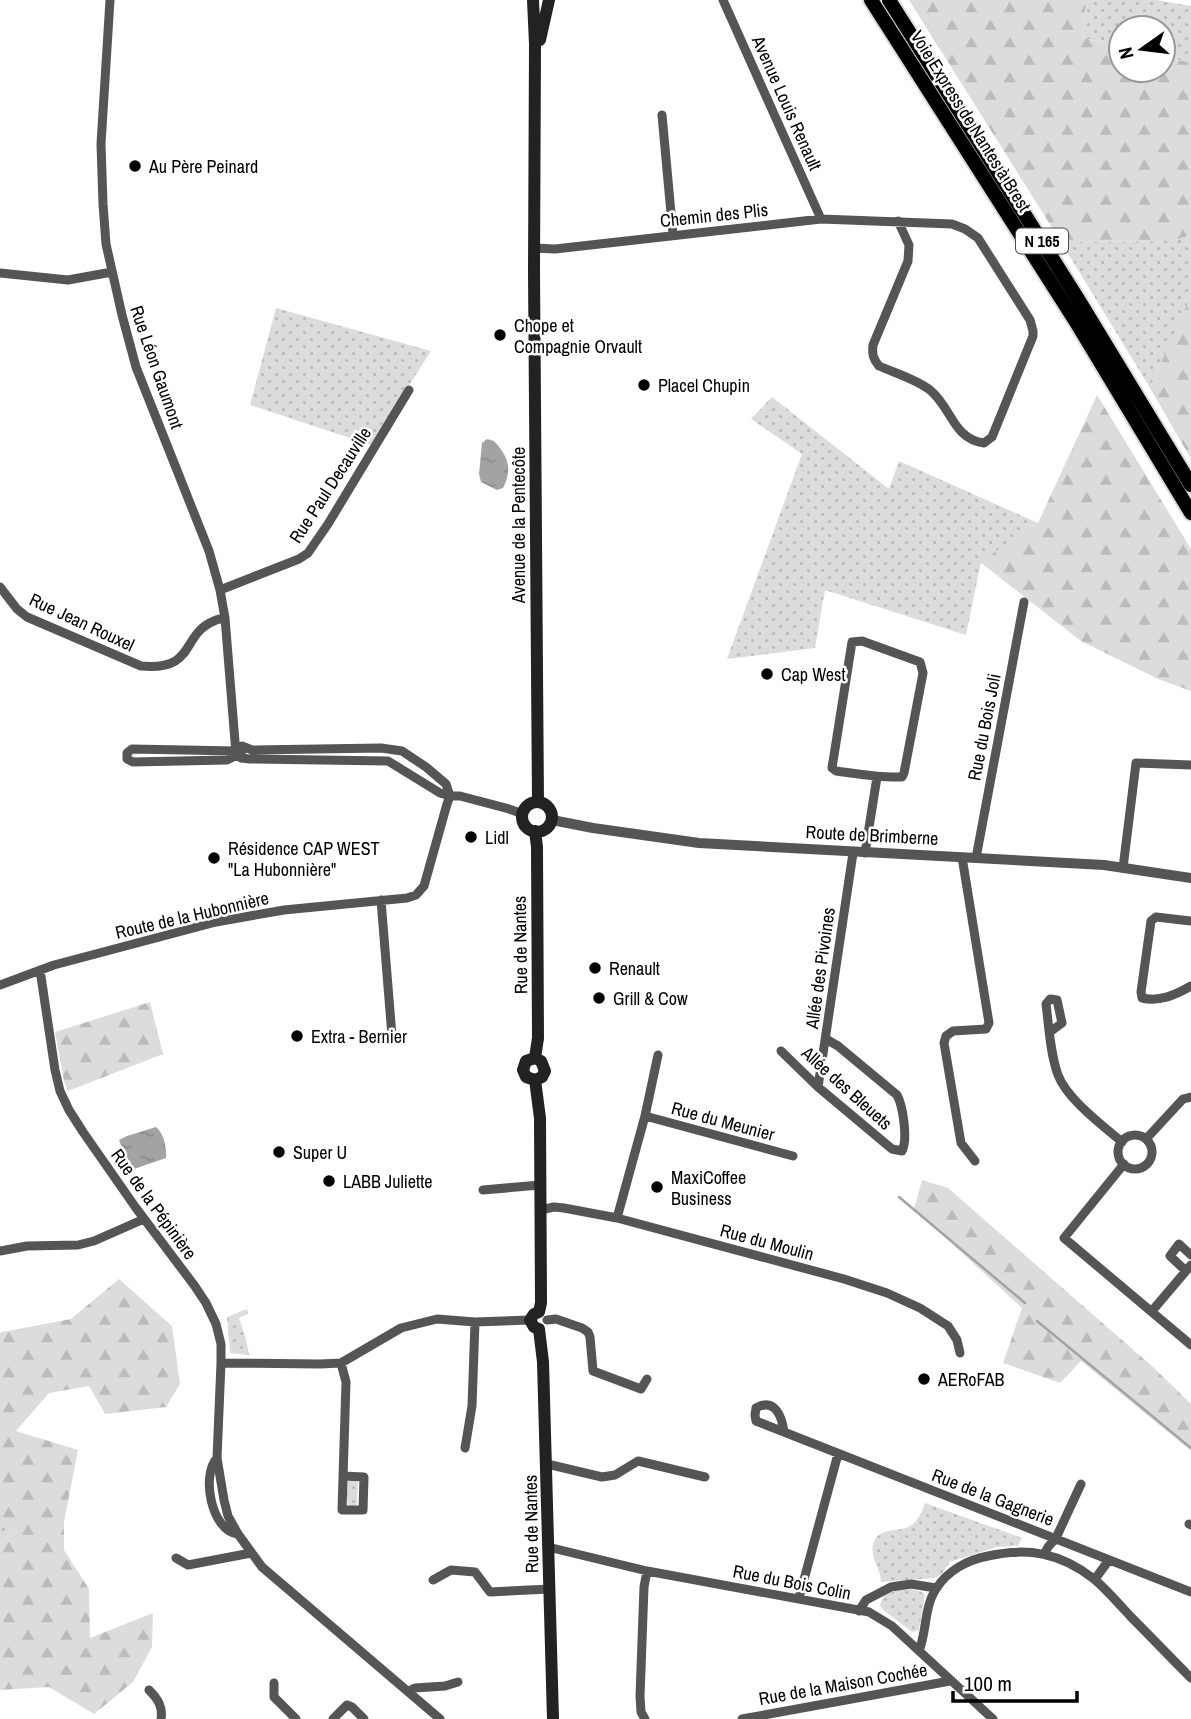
<svg xmlns="http://www.w3.org/2000/svg" width="1191" height="1719" viewBox="0 0 1191 1719" font-family="'Archivo Narrow',sans-serif">
<style>
.grass{fill:url(#grass-dots)}
.forest{fill:url(#forest-firs)}
.water{fill:url(#water-ripples)}
.lines{fill:none;stroke-linecap:round;stroke-linejoin:round}
.stream{stroke:#a3a3a3;stroke-width:2.5}
.trunk-casing{stroke:#dbdbdb;stroke-width:18}
.minor{stroke:#555;stroke-width:9}
.tertiary{stroke:#555;stroke-width:10}
.secondary{stroke:#222;stroke-width:12}
.trunk{stroke:#000;stroke-width:14}
.poi-dot{fill:#000;stroke:#fff;stroke-width:2.5}
.labels{text-anchor:middle;dominant-baseline:central;stroke-width:5;stroke-linejoin:round;paint-order:stroke}
.shield{fill:#fff;stroke:#4c4c4c;stroke-width:2}
.shield-label{font-size:16px;font-weight:bold;fill:#000}
.street-label{font-size:18px;fill:#000;stroke:#fff}
.poi-label{font-size:18px;fill:#000;stroke:#fff;text-anchor:start}
</style>
<defs>
<pattern id="grass-dots" width="8" height="8" patternUnits="userSpaceOnUse" patternTransform="scale(1.75)"><rect width="8" height="8" fill="#dcdcdc"/><path d="M2 2h.1M6 6h.1" fill="none" stroke="#bbb" stroke-width="1.8" stroke-linecap="round"/></pattern>
<pattern id="forest-firs" width="22" height="20" patternUnits="userSpaceOnUse" patternTransform="scale(1.75)"><rect width="22" height="20" fill="#dcdcdc"/><path d="M5 1l3.5 6h-7zM16 11l3.5 6h-7z" fill="#bbb"/></pattern>
<pattern id="water-ripples" width="26" height="14" patternUnits="userSpaceOnUse" patternTransform="scale(1.75)"><rect width="26" height="14" fill="#a3a3a3"/><path d="M2 4q2-2 4 0t4 0M15 11q2-2 4 0t4 0" fill="none" stroke="#8b8b8b"/></pattern>
</defs>
<rect width="100%" height="100%" fill="#fff"/>
<path class="grass" d="M1086 0H1156L1191 6V63L1163 56V28H1121V47L1083 38Z
M1191 235V299L1150 388 1061 242 1171 241Z
M276 308 431 351 371 445 250 405Z
M772 397 889 489 899 461 1038 523 981 562 966 635 825 590 815 648 727 659 802 454 751 419Z
M247 1309 248 1314 239 1318 246 1339 249 1355 230 1353 227 1317Z
M354 1479 358 1483 357 1504 356 1507H349L346 1499 347 1482Z
M925 1503 1022 1538 1018 1546 997 1547 950 1562 941 1575 934 1578 881 1582C881 1569 870 1558 873 1545 878 1526 898 1533 910 1526 918 1522 922 1511 925 1503Z
M0 1511 12 1531 0 1545Z
M907 1588 922 1592 925 1595 919 1630 912 1632 882 1609 880 1605 883 1597 889 1593Z"/>
<path class="forest" d="M909 0H1086L1083 38 1121 47V70H1163V56L1191 63V235L1171 241 1061 242Z
M1190 298 1191 299V459L1150 388Z
M1097 395 1191 549V691L1158 679 1081 641 980 562 1038 523Z
M150 1002 163 1054 68 1091 64 1081 55 1032Z
M922 1180 948 1188 1154 1368 1191 1404V1451L1081 1361 1060 1383 1003 1363 1022 1308 914 1209Z
M119 1279 172 1326 180 1384 166 1407 105 1414 89 1386 49 1393 16 1431 78 1450 64 1522V1550L89 1589 90 1638 153 1613 152 1647 133 1682 94 1714 49 1687 0 1690V1545L12 1531 0 1511V1333L2 1332 71 1319Z"/>
<path class="water" d="M487 439 494 441C508 456 513 469 503 488L497 490 481 482 479 474 482 443Z
M156 1127C164 1133 167 1149 166 1158L134 1169 129 1164 119 1140 127 1136Z"/>
<g class="lines">
<path class="stream" d="M899 1197 1025 1303
M1037 1321 1191 1448"/>
<g class="trunk-casing">
<path id="trunk" d="M871 0 1076 322 1191 513
M889 0 1078 299 1191 485"/>
</g>
<path class="minor" d="M110 0 101 144 103 204 106 244 122 315 136 367 209 551 220 590 225 618 236 754 241 758 250 759 388 761 440 793 450 796H460L509 809 523 814
M723 0 821 219
M662 115 673 235
M534 248 555 249 821 219 952 224 965 229 978 238 1030 320 1033 331V336L992 437 984 443C953 439 952 408 930 390 916 379 895 373 879 366 873 359 872 354 873 345L908 261 909 245 898 221
M0 273 68 280 112 272
M0 587 17 609 27 617 141 666C197 671 180 635 214 621 217 619 221 619 225 618
M220 590 299 559 308 553 328 524 409 390
M862 641 920 662 923 673 904 773 902 777C880 778 858 774 836 771L832 768 852 642Z
M242 746 252 750 381 748 402 751 426 767 446 784 450 796
M245 748 237 755 227 760 133 762 127 759V753L132 749 236 751Z
M865 853 877 777
M962 857 989 1023 986 1029 953 1031 946 1036 944 1043 961 1143 975 1161
M976 858 1024 602
M1123 868 1136 763 1191 765
M381 900 392 1036
M1191 921 1156 917 1151 921 1141 992 1142 998C1160 1002 1175 995 1191 986
M40 970 55 1070 60 1091 69 1110 83 1132 136 1208 194 1285 206 1303 216 1324 221 1344V1363L217 1458 224 1500 228 1516 238 1534 262 1567 440 1719
M0 985 54 965 216 922 284 910 407 898 416 895 424 886 447 804 450 796
M1050 1032 1062 1023 1057 1000 1050 999 1046 1004C1049 1027 1050 1053 1058 1075 1067 1099 1102 1125 1122 1142
M781 1051 818 1087 892 1149 902 1151C908 1139 903 1106 897 1095L838 1046 826 1039
M818 1087 853 853
M645 1116 658 1055
M1118 1152a17 17 0 1 1 34 0a17 17 0 1 1-34 0Z
M1146 1139 1183 1099 1191 1097
M1124 1164 1064 1238 1191 1345
M483 1190 540 1185
M540 1210 554 1207 564 1208 617 1218 844 1279 887 1293 920 1308 948 1326 957 1340 960 1353
M617 1218 645 1116 793 1156
M0 1251 27 1246 78 1245 94 1241 144 1219
M1186 1271 1170 1256 1179 1244 1191 1255
M1152 1311 1191 1265
M547 1320 556 1319 582 1328 588 1332 590 1337 593 1371 641 1389 647 1379
M221 1363 320 1364 341 1363 401 1328 437 1319 475 1322 530 1320
M341 1363 346 1382 342 1510H363L364 1477 343 1476
M784 1432C782 1417 775 1397 756 1408L755 1415 756 1421C901 1479 1047 1534 1191 1592
M465 1448 472 1406 475 1322
M217 1458C201 1475 211 1531 238 1534
M547 1464 602 1477 615 1475 638 1461 705 1477
M1189 1524 1191 1525
M548 1547 647 1571 869 1612 892 1626 993 1719
M1045 1553 1048 1547 1056 1538 1081 1484
M176 1558 188 1565 251 1553
M1095 1579 1109 1560
M433 1580 451 1570 475 1572 490 1592 550 1589
M799 1598 838 1454
M859 1611 866 1600 891 1587 911 1584 936 1588
M919 1651C927 1631 924 1607 936 1589 947 1571 967 1560 988 1556 1028 1547 1061 1553 1094 1579 1107 1590 1119 1604 1131 1617 1151 1637 1171 1658 1191 1678
M274 1683V1697L296 1719
M149 1690C158 1699 163 1707 161 1719
M409 1691 415 1688 445 1686 458 1682
M333 1719 347 1705 352 1707 364 1719
M645 1719 641 1712 640 1696 644 1587 647 1571
M742 1719 950 1681"/>
<path class="tertiary" d="M552 820 593 828 699 843 1104 865 1191 878"/>
<path class="secondary" d="M533 0 535 44 534 272 538 802
M540 40 549 0
M522 817a15 15 0 1 1 30 0a15 15 0 1 1-30 0Z
M535 831 537 847 538 1038 535 1058
M535 1058 526 1061 523 1070 526 1077 535 1080
M535 1058 541 1061 545 1071 542 1077 535 1080
M535 1080 540 1118 541 1303 539 1312 534 1314 530 1320 534 1327 539 1329 543 1362 553 1719"/>
<use href="#trunk" class="trunk"/>
</g>
<g class="poi-dot">
<circle cx="135" cy="166" r="7"/>
<circle cx="500" cy="335" r="7"/>
<circle cx="644" cy="385" r="7"/>
<circle cx="767" cy="674" r="7"/>
<circle cx="471" cy="837" r="7"/>
<circle cx="214" cy="858" r="7"/>
<circle cx="595" cy="968" r="7"/>
<circle cx="599" cy="998" r="7"/>
<circle cx="297" cy="1036" r="7"/>
<circle cx="279" cy="1152" r="7"/>
<circle cx="329" cy="1181" r="7"/>
<circle cx="657" cy="1187" r="7"/>
<circle cx="924" cy="1379" r="7"/>
</g>
<g class="labels">
<rect class="shield" x="1016" y="228.5" width="52" height="25" rx="5"/>
<g class="shield-label">
<text x="1042" y="241">N 165</text>
</g>
<g class="street-label">
<text transform="translate(787 103) rotate(66)">Avenue Louis Renault</text>
<text transform="translate(971 121) rotate(58)">Voie Express de Nantes à Brest</text>
<text transform="translate(714 215) rotate(-6)">Chemin des Plis</text>
<text transform="translate(157 367) rotate(71)">Rue Léon Gaumont</text>
<text transform="translate(330 485) rotate(-57)">Rue Paul Decauville</text>
<text transform="translate(518 525) rotate(-90)">Avenue de la Pentecôte</text>
<text transform="translate(82 622) rotate(25)">Rue Jean Rouxel</text>
<text transform="translate(984 727) rotate(-79)">Rue du Bois Joli</text>
<text transform="translate(872 835) rotate(3)">Route de Brimberne</text>
<text transform="translate(192 915) rotate(-13)">Route de la Hubonnière</text>
<text transform="translate(520 945) rotate(-91)">Rue de Nantes</text>
<text transform="translate(820 968) rotate(-82)">Allée des Pivoines</text>
<text transform="translate(847 1088) rotate(42)">Allée des Bleuets</text>
<text transform="translate(723 1121) rotate(15)">Rue du Meunier</text>
<text transform="translate(154 1204) rotate(54)">Rue de la Pépinière</text>
<text transform="translate(767 1242) rotate(15)">Rue du Moulin</text>
<text transform="translate(993 1497) rotate(21)">Rue de la Gagnerie</text>
<text transform="translate(531 1524) rotate(-91)">Rue de Nantes</text>
<text transform="translate(792 1582) rotate(11)">Rue du Bois Colin</text>
<text transform="translate(843 1684) rotate(-10)">Rue de la Maison Cochée</text>
</g>
<g class="poi-label">
<text x="149" y="166">Au Père Peinard</text>
<text x="514" y="325">Chope et<tspan x="514" dy="21">Compagnie Orvault</tspan></text>
<text x="658" y="385">Placel Chupin</text>
<text x="781" y="674">Cap West</text>
<text x="485" y="837">Lidl</text>
<text x="228" y="848">Résidence CAP WEST<tspan x="228" dy="21">"La Hubonnière"</tspan></text>
<text x="609" y="968">Renault</text>
<text x="613" y="998">Grill &amp; Cow</text>
<text x="311" y="1036">Extra - Bernier</text>
<text x="293" y="1152">Super U</text>
<text x="671" y="1177">MaxiCoffee<tspan x="671" dy="21">Business</tspan></text>
<text x="343" y="1181">LABB Juliette</text>
<text x="938" y="1379">AERoFAB</text>
</g>
</g>
<g transform="translate(1142 49) rotate(256)"><circle r="33" fill="#ffffff" stroke="#999999" stroke-width="2"/>
<path d="M0-5L12 26L0 18L-12 26Z" fill="#000000"/>
<text y="-10" font-size="19" font-weight="bold" text-anchor="middle" fill="#000000">N</text>
</g>
<path d="M953 1691v10h124v-10" fill="none" stroke="#000000" stroke-width="3.5"/>
<text x="964" y="1691" font-size="21" fill="#000000" stroke="#ffffff" stroke-width="5" paint-order="stroke">100 m</text>
</svg>
